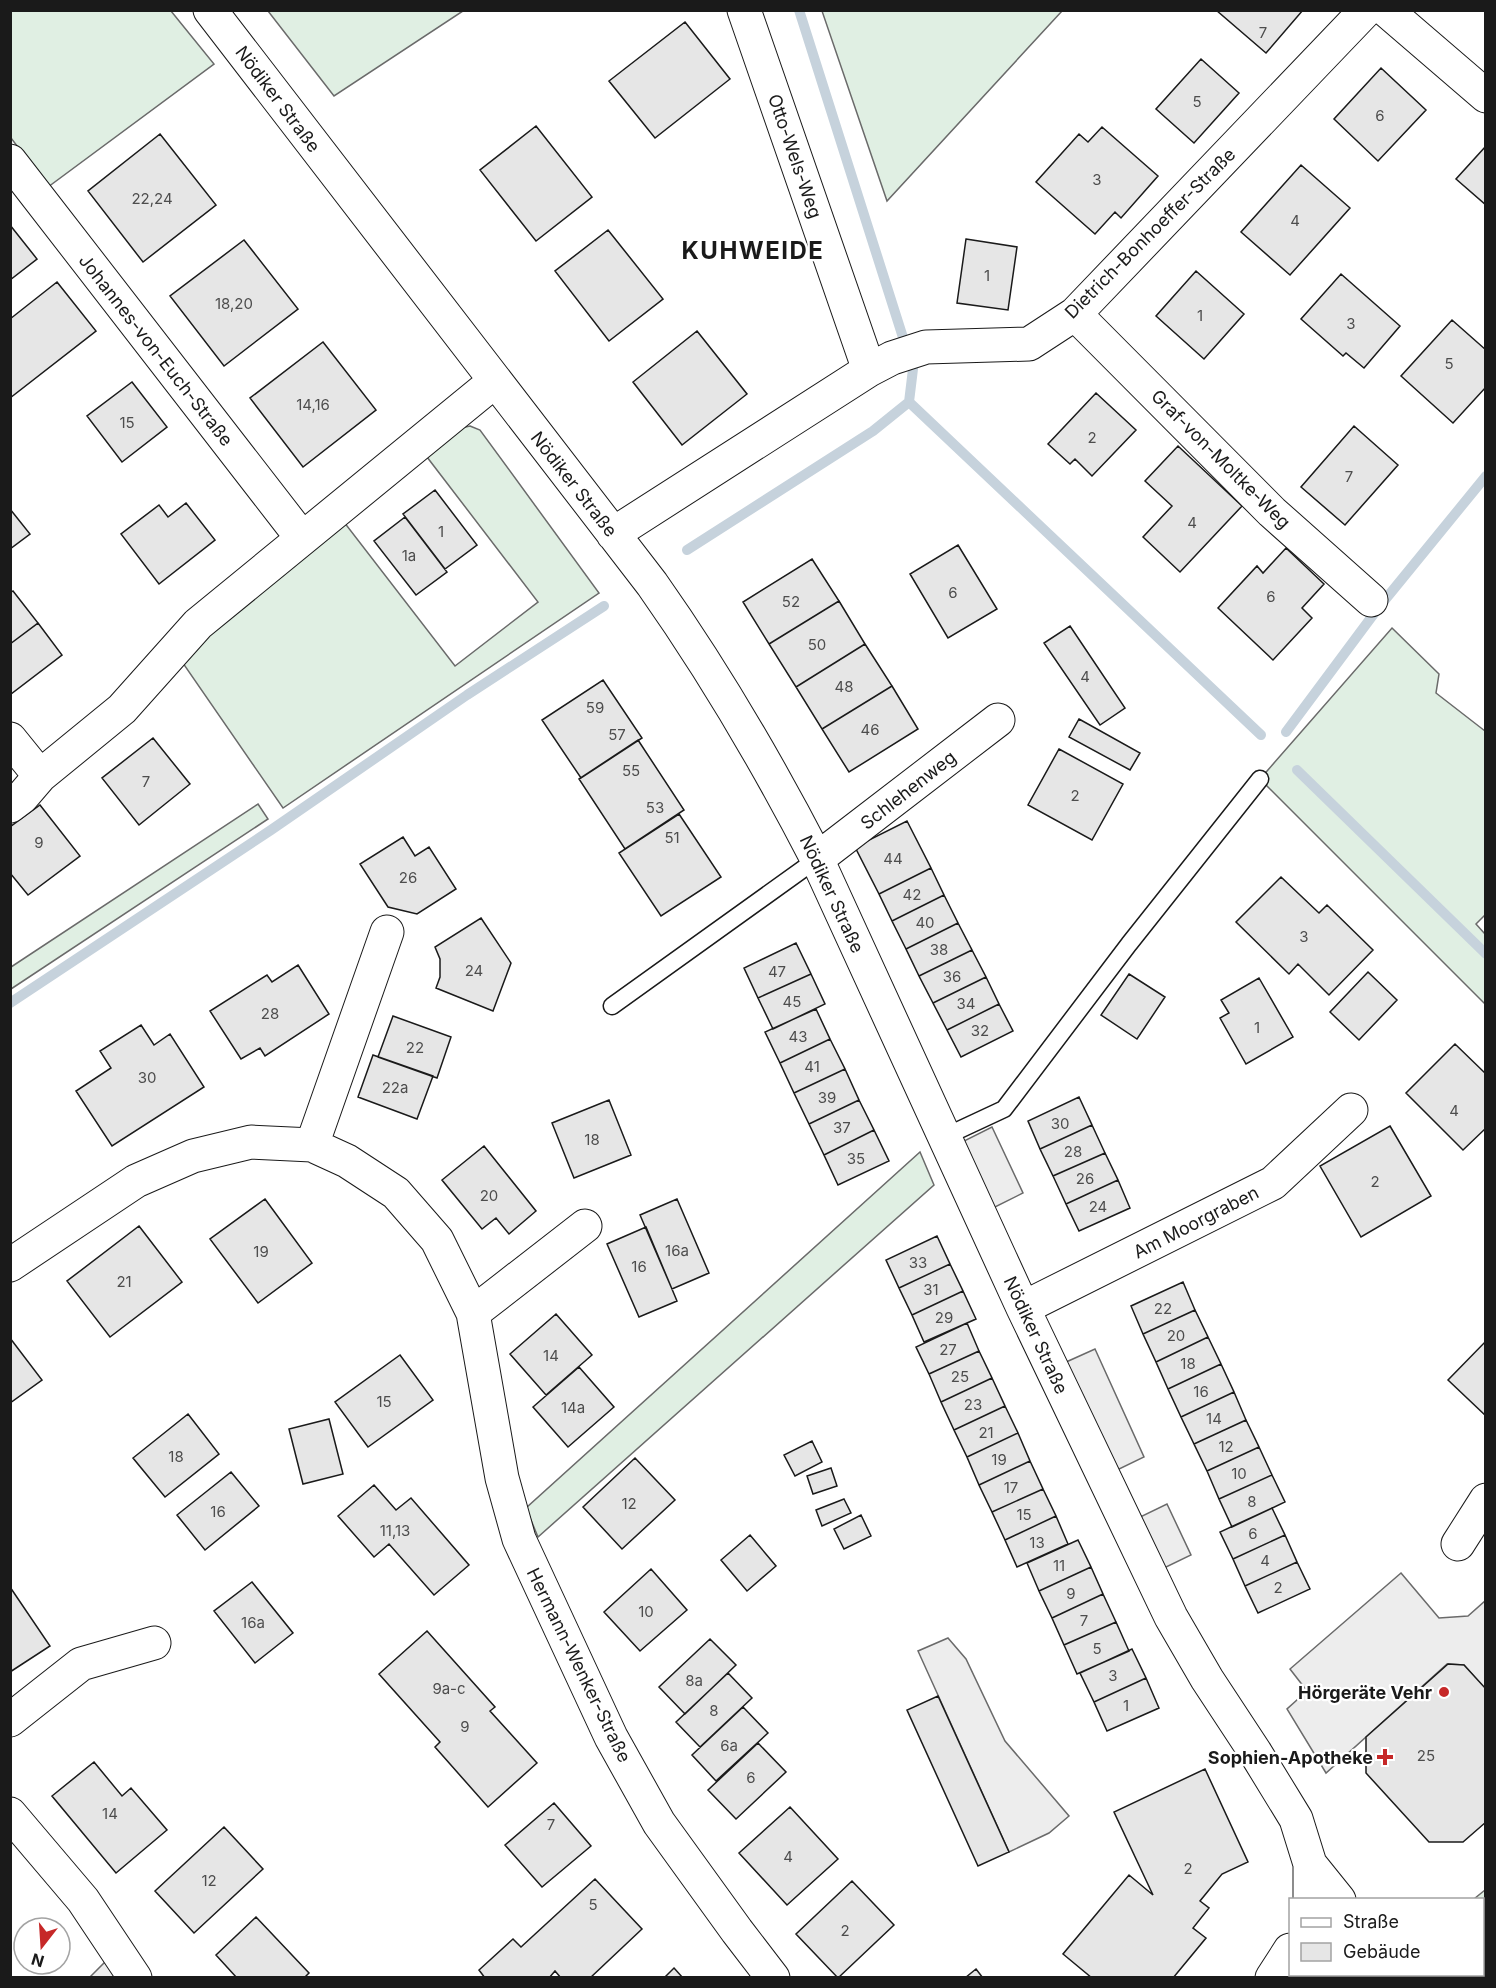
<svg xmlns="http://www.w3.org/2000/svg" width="1496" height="1988" viewBox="0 0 1496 1988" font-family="Inter,sans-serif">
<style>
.grass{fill:#e0efe3;stroke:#6a6a6a;stroke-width:1.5}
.parking{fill:#ededed;stroke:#6a6a6a;stroke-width:1.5}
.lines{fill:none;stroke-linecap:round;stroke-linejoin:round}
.stream{stroke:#c6d2dc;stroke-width:10}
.building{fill:#e6e6e6;stroke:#1a1a1a;stroke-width:1.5}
.lane-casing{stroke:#1a1a1a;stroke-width:19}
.street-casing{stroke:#1a1a1a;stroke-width:35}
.lane{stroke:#fff;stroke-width:16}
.street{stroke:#fff;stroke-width:33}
.poi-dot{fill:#c62828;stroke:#fff;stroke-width:2}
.labels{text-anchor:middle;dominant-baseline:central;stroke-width:4.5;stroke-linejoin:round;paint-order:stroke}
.number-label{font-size:15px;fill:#4d4d4d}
.street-label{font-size:18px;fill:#1a1a1a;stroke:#fff}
.poi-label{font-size:18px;font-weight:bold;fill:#1a1a1a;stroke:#fff;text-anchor:end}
.district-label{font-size:24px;font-weight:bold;letter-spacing:1.5px;fill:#1a1a1a;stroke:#fff}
</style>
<rect width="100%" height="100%" fill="#fff"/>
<path class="grass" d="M11 11H171L214 64 48 187 11 138Z
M268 11H463L334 96Z
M822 11V10L1062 11 887 201Z
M470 426 480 430 599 593 283 808 178 656 344 522 455 666 538 602 427 457 461 428Z
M1392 628 1439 674 1436 693 1485 731 1486 914 1476 924 1485 934V1004L1260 779Z
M258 804 268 819 11 989V967Z
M920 1152 934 1185 538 1537 526 1508Z
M1485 1890V1977H1444L1443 1975 1482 1974V1900L1474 1899Z"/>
<path class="parking" d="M992 1127 1023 1193 993 1208 962 1142Z
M1095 1349 1144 1457 1113 1472 1064 1363Z
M1167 1504 1191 1555 1162 1569 1138 1518Z
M1401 1573 1439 1618 1468 1616 1485 1601V1689L1464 1665 1447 1664 1326 1773 1287 1709 1307 1691 1290 1669Z
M948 1638 966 1659 1005 1741 1069 1816 1049 1833 1009 1852 918 1651Z
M109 1958 122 1978H89Z"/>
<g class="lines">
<path class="stream" d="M909 402 1261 735
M687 550 873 431 909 402 913 369 799 10
M1384 601 1486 476
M1286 732 1376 611
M1297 770 1486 954
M10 1003 271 830 467 695 604 606"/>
</g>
<path class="building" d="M1216 10H1303L1266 53Z
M685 22 730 79 655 138 609 81Z
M1201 59 1239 93 1194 143 1156 109Z
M1381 68 1426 110 1378 161 1334 119Z
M536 126 592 197 536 241 480 170Z
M1102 127 1158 176 1121 218 1115 212 1095 234 1036 182 1079 134 1088 142Z
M160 134 216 205 143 262 88 191Z
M1486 146V205L1456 179Z
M1301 165 1350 208 1290 275 1241 232Z
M10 225 37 259 10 280Z
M608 230 663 299 609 341 555 271Z
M966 239 1017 247 1008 310 957 303Z
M244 240 298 309 224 366 170 296Z
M1196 271 1244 314 1204 359 1156 316Z
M1341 274 1400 326 1364 368 1346 353 1343 356 1301 319Z
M57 282 96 331 10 398V319Z
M1452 320 1486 350V387L1453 423 1401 376Z
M697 331 747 394 682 445 633 382Z
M323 342 376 410 303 467 250 398Z
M132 382 167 427 122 462 87 416Z
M1096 393 1136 430 1092 476 1075 459 1070 464 1048 444Z
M1354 426 1398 465 1345 525 1301 487Z
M1178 446 1242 506 1180 572 1143 537 1172 506 1145 481Z
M435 490 477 545 445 569 403 514Z
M186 503 215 540 159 584 121 534 159 505 168 517Z
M10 509 30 534 10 549Z
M405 517 447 572 416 595 374 541Z
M958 545 997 609 948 638 910 574Z
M1286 548 1324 584 1302 608 1312 618 1273 660 1218 608 1257 566 1263 573Z
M812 559 839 601 769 644 743 602Z
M13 591 38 623 10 644V593Z
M839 601 865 644 796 687 769 644Z
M38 623 62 655 11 694 10 644Z
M1070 626 1125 708 1100 725 1044 643Z
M865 644 892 686 822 729 796 687Z
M603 680 642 738 581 778 542 720Z
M892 686 918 729 849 772 822 729Z
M1079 719 1140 753 1130 770 1069 737Z
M153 738 190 784 139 825 102 778Z
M638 740 684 810 625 849 579 779Z
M1059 749 1123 784 1092 840 1028 805Z
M40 805 80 856 28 895 10 873V827Z
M679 814 721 877 661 916 619 853Z
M907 821 931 868 879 894 855 847Z
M403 837 415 856 429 847 456 889 417 914 388 907 360 864Z
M931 868 944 895 892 921 879 894Z
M1281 877 1319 913 1327 905 1373 950 1329 995 1298 964 1289 974 1236 922Z
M944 895 958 923 906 949 892 921Z
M481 918 511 963 493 1011 436 988 440 977V959L435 947Z
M958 923 972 950 919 976 906 949Z
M796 943 811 974 758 998 744 968Z
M972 950 986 977 933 1003 919 976Z
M298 965 329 1014 265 1056 260 1048 241 1059 210 1011 267 975 272 982Z
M1368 972 1397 1000 1359 1040 1330 1012Z
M811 974 825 1004 773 1029 758 998Z
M1129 974 1165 997 1137 1039 1101 1015Z
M986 977 999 1004 947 1030 933 1003Z
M1259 978 1293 1037 1246 1064 1220 1018 1229 1013 1221 1000Z
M999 1004 1013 1031 961 1057 947 1030Z
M816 1009 830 1039 780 1063 765 1032Z
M393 1016 451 1037 437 1078 378 1057Z
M141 1025 154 1045 170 1034 204 1087 112 1146 76 1091 111 1068 100 1051Z
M830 1039 845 1069 794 1093 780 1063Z
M1455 1044 1486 1074V1128L1463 1150 1406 1093Z
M373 1055 433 1076 417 1119 358 1097Z
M845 1069 859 1100 809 1124 794 1093Z
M1079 1097 1092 1125 1040 1149 1028 1121Z
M609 1100 631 1155 574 1178 552 1123Z
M859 1100 874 1130 824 1155 809 1124Z
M1092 1125 1105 1153 1053 1176 1040 1149Z
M1390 1126 1431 1196 1361 1237 1320 1166Z
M874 1130 889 1161 838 1185 824 1155Z
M484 1146 536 1211 509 1234 496 1218 482 1229 442 1180Z
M1105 1153 1118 1180 1066 1204 1053 1176Z
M1118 1180 1130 1208 1079 1231 1066 1204Z
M265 1199 312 1263 258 1303 210 1239Z
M677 1199 709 1273 672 1289 640 1215Z
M139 1226 182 1282 110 1337 67 1281Z
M646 1227 677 1301 639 1317 607 1244Z
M937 1236 950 1264 899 1288 886 1260Z
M950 1264 963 1291 912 1315 899 1288Z
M1183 1282 1195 1310 1143 1334 1131 1306Z
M963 1291 976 1319 924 1342 912 1315Z
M1195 1310 1208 1337 1156 1362 1143 1334Z
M556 1314 592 1355 546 1395 510 1354Z
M967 1323 979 1351 929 1374 916 1347Z
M1208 1337 1221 1364 1168 1389 1156 1362Z
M10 1338 42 1380 10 1403Z
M1486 1341V1416L1448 1380Z
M979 1351 992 1378 941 1402 929 1374Z
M400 1355 433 1400 368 1447 335 1402Z
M1221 1364 1234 1392 1181 1417 1168 1389Z
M579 1367 614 1407 568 1447 533 1407Z
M992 1378 1005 1406 954 1430 941 1402Z
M1234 1392 1246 1420 1194 1444 1181 1417Z
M1005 1406 1018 1433 967 1457 954 1430Z
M188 1414 219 1454 165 1497 133 1458Z
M329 1419 343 1474 303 1484 289 1429Z
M1246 1420 1259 1447 1207 1471 1194 1444Z
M1018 1433 1030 1461 979 1485 967 1457Z
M812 1441 822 1462 795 1476 784 1455Z
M1259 1447 1272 1475 1219 1499 1207 1471Z
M635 1458 675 1500 622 1549 583 1507Z
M1030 1461 1043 1489 992 1512 979 1485Z
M831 1468 837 1486 813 1494 807 1476Z
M231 1472 259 1506 205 1550 177 1515Z
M1272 1475 1285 1502 1232 1527 1219 1499Z
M374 1485 396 1510 411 1498 469 1565 434 1595 389 1544 374 1557 338 1516Z
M1043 1489 1056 1516 1005 1540 992 1512Z
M844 1499 851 1513 822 1526 816 1510Z
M1272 1508 1285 1535 1233 1559 1220 1532Z
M861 1515 871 1536 844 1549 834 1529Z
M1056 1516 1068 1544 1017 1567 1005 1540Z
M750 1535 776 1566 747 1591 721 1560Z
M1285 1535 1297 1562 1245 1586 1233 1559Z
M1078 1540 1091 1567 1039 1591 1027 1563Z
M1297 1562 1310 1589 1258 1613 1245 1586Z
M1091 1567 1103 1594 1052 1618 1039 1591Z
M651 1569 687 1610 640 1651 604 1612Z
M252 1582 293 1633 255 1663 214 1611Z
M10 1587 50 1646 10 1672Z
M1103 1594 1116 1622 1064 1645 1052 1618Z
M1116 1622 1129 1651 1077 1674 1064 1645Z
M427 1631 495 1707 490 1711 537 1763 488 1807 435 1747 440 1742 379 1674Z
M710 1639 736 1665 685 1714 659 1687Z
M1132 1649 1146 1678 1094 1702 1080 1673Z
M1448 1664 1464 1665 1486 1689V1822L1463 1842H1429L1366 1773V1737Z
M728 1673 752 1698 700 1747 676 1722Z
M1146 1678 1159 1708 1107 1731 1094 1702Z
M938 1696 1009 1852 978 1866 907 1710Z
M743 1707 768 1733 716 1781 692 1755Z
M758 1743 786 1772 736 1819 708 1790Z
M94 1762 122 1796 131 1788 167 1830 116 1873 52 1796Z
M1205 1769 1248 1862 1222 1874 1200 1901 1209 1908 1193 1928 1206 1938 1173 1978H1092L1063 1954 1129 1875 1153 1895 1114 1812Z
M554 1803 591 1846 542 1887 505 1845Z
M790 1807 838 1859 787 1905 739 1853Z
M224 1827 263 1869 194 1933 155 1891Z
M595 1879 642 1929 590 1978H561L555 1971 549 1978H485L479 1970 513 1939 521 1947Z
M852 1881 894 1925 838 1978 796 1934Z
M256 1917 309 1973 304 1978H237L216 1955Z
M674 1968 683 1978H664Z
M976 1969 983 1978H965Z"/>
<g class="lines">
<g class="lane-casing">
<path id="lane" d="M612 1006 817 859
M944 1137 1004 1109 1129 944 1260 779"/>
</g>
<g class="street-casing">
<path id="street" d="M210 10 652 584C714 672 768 764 817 859L1023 1308 1171 1617 1207 1679 1255 1752 1296 1819 1310 1864V1900
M744 10 869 370
M1386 10 1486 96
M10 161 302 538
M1075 314 1272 512 1371 600
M613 534 869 370 892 358 926 347 1029 344 1075 314 1366 10
M10 739 40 776
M10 806 22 797 40 776 122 709 198 624 495 381
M817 859 998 720
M312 1145 387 932
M10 1265 136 1181 193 1156 251 1142 312 1145 347 1161 396 1193 437 1240 473 1313 502 1478 519 1539 611 1737 659 1823 737 1931 773 1978
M1023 1308 1273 1183 1351 1110
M473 1313 585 1226
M1458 1544 1486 1500
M10 1720 81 1664 154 1643
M10 1814 83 1900 135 1978
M1310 1864 1339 1900
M1379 1974 1381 1978
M1272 1978 1290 1950"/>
</g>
<use href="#lane" class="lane"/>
<use href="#street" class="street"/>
</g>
<g class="poi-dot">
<circle cx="1444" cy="1692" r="6"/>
<path d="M1382 1748h6v6h6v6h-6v6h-6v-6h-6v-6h6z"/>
</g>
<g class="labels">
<g class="number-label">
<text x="1263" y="32">7</text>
<text x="1197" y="101">5</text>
<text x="1380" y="115">6</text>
<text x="1097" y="179">3</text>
<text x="152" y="198">22,24</text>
<text x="1295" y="220">4</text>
<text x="987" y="275">1</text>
<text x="234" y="303">18,20</text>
<text x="1200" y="315">1</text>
<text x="1351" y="323">3</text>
<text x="1449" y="363">5</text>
<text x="313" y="404">14,16</text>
<text x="127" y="422">15</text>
<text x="1092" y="437">2</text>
<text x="1349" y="476">7</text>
<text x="1192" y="522">4</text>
<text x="441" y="531">1</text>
<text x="409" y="555">1a</text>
<text x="953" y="592">6</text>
<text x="1271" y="596">6</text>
<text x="791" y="601">52</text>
<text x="817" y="644">50</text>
<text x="1085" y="676">4</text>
<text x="844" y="686">48</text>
<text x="595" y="707">59</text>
<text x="870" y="729">46</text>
<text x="617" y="734">57</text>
<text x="631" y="770">55</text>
<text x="146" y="781">7</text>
<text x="1075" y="795">2</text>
<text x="655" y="807">53</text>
<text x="672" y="837">51</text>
<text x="39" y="842">9</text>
<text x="893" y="858">44</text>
<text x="408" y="877">26</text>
<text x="912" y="894">42</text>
<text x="925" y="922">40</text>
<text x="1304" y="936">3</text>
<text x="939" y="949">38</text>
<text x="474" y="970">24</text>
<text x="777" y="971">47</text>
<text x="952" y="976">36</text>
<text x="792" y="1001">45</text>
<text x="966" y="1003">34</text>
<text x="270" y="1013">28</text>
<text x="1257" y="1027">1</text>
<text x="980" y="1030">32</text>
<text x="798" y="1036">43</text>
<text x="415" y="1047">22</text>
<text x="812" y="1066">41</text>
<text x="147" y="1077">30</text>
<text x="395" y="1087">22a</text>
<text x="827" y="1097">39</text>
<text x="1454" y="1110">4</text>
<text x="1060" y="1123">30</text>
<text x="842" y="1127">37</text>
<text x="592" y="1139">18</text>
<text x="1073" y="1151">28</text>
<text x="856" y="1158">35</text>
<text x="1085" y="1178">26</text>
<text x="1375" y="1181">2</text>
<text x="489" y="1195">20</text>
<text x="1098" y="1206">24</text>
<text x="677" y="1250">16a</text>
<text x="261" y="1251">19</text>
<text x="918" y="1262">33</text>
<text x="639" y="1266">16</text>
<text x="124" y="1281">21</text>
<text x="931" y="1289">31</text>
<text x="1163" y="1308">22</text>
<text x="944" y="1317">29</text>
<text x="1176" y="1335">20</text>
<text x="948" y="1349">27</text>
<text x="551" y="1355">14</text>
<text x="1188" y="1363">18</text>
<text x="960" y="1376">25</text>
<text x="1201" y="1391">16</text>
<text x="384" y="1401">15</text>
<text x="973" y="1404">23</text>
<text x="573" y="1407">14a</text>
<text x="1214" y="1418">14</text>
<text x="986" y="1432">21</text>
<text x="1226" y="1446">12</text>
<text x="176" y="1456">18</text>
<text x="999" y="1459">19</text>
<text x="1239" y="1473">10</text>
<text x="1011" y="1487">17</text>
<text x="1252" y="1501">8</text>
<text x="629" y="1503">12</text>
<text x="218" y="1511">16</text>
<text x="1024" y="1514">15</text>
<text x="395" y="1530">11,13</text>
<text x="1253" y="1533">6</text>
<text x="1037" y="1542">13</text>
<text x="1265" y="1560">4</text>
<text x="1059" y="1565">11</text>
<text x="1278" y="1587">2</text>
<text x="1071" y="1593">9</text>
<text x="646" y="1611">10</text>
<text x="1084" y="1620">7</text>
<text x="253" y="1622">16a</text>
<text x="1097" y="1648">5</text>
<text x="1113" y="1675">3</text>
<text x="694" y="1680">8a</text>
<text x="449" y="1688">9a-c</text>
<text x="1126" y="1705">1</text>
<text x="714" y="1710">8</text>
<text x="465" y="1726">9</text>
<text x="729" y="1745">6a</text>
<text x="1426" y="1755">25</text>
<text x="751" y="1777">6</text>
<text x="110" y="1813">14</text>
<text x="551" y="1824">7</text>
<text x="788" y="1856">4</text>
<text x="1188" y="1868">2</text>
<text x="209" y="1880">12</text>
<text x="593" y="1904">5</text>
<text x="845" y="1930">2</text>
</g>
<g class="street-label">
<text transform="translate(278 99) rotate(53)">Nödiker Straße</text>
<text transform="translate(795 156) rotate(71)">Otto-Wels-Weg</text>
<text transform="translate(1150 233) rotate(-45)">Dietrich-Bonhoeffer-Straße</text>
<text transform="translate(156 350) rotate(52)">Johannes-von-Euch-Straße</text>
<text transform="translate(1221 459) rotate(45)">Graf-von-Moltke-Weg</text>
<text transform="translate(574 484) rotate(52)">Nödiker Straße</text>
<text transform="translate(908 790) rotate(-38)">Schlehenweg</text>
<text transform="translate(832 894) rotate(65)">Nödiker Straße</text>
<text transform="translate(1196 1222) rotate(-27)">Am Moorgraben</text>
<text transform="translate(1036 1335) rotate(65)">Nödiker Straße</text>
<text transform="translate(579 1665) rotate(64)">Hermann-Wenker-Straße</text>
</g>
<g class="poi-label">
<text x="1432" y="1692">Hörgeräte Vehr</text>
<text x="1373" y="1757">Sophien-Apotheke</text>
</g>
<g class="district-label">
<text x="753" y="250">KUHWEIDE</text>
</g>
</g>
<rect width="1496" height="1988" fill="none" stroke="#1a1a1a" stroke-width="24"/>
<rect x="1289" y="1898" width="195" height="78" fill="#ffffff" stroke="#a3a3a3" stroke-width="1.5"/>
<rect x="1301" y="1918" width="30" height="9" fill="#ffffff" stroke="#a3a3a3" stroke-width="1.5"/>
<text x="1343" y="1928" font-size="18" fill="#1a1a1a">Straße</text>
<rect x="1301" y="1943" width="30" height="18" fill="#e6e6e6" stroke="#a3a3a3" stroke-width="1.5"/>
<text x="1343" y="1958" font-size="18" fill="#1a1a1a">Gebäude</text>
<g transform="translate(42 1946) rotate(197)"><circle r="28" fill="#ffffff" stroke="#a3a3a3" stroke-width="1.5"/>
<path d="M0-4.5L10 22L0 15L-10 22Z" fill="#c62828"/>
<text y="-9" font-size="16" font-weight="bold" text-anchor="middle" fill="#1a1a1a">N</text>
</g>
</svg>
